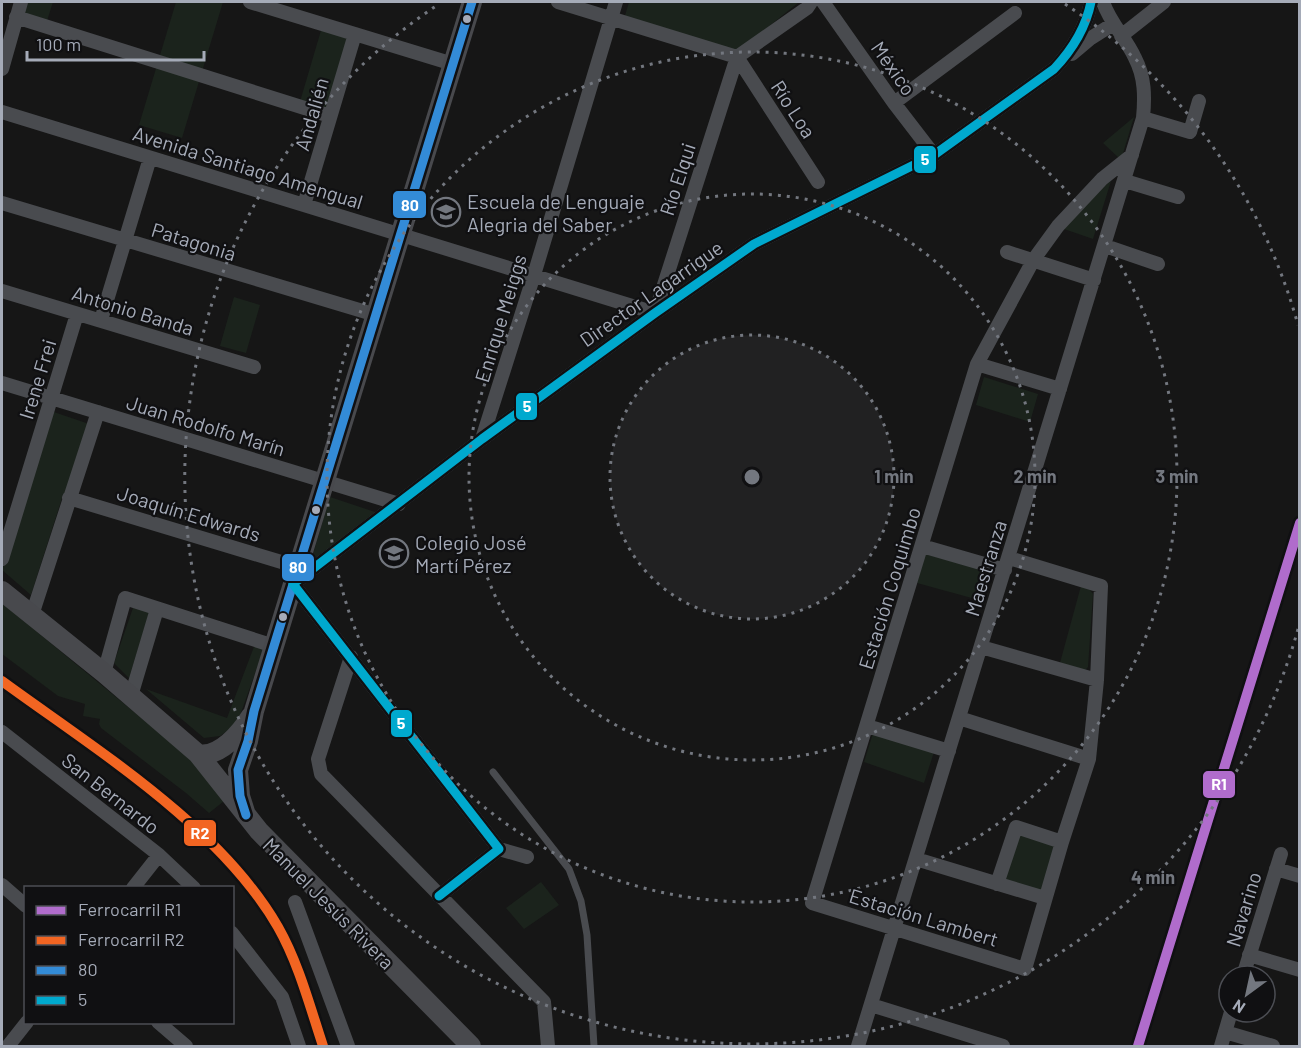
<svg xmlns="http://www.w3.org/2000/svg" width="1301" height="1048" viewBox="0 0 1301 1048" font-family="Barlow,sans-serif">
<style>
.green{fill:#1b231c}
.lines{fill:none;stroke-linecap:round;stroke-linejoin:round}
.lane{stroke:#494b4f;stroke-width:7}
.street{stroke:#494b4f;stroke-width:14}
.secondary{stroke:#48494d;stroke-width:20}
.bus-1-casing{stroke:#101012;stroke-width:14}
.bus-2-casing{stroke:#101012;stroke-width:14}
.bus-1{stroke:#338bd7;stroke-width:9}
.bus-2{stroke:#00a9ce;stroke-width:9}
.rail-1-casing{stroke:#101012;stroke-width:15}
.rail-2-casing{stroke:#101012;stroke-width:15}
.rail-1{stroke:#b06ccc;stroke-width:10}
.rail-2{stroke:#f26522;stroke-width:10}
.ring{fill:none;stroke:#73777f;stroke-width:3;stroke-dasharray:3 6}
.bus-dot{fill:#a5abb8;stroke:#101012;stroke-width:2}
.labels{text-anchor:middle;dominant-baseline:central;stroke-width:4.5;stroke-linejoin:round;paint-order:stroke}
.street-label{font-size:20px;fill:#a5abb8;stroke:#101012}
.poi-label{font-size:20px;fill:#a5abb8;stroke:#101012;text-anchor:start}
.centre{fill:#73777f;stroke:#101012;stroke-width:3}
.ring-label{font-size:18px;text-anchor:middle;font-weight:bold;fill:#73777f;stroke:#101012;stroke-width:4.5;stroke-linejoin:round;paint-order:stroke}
.line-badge{stroke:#101012;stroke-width:2}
.badge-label{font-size:16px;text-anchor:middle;font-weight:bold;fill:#fff}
</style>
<rect width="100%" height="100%" fill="#161616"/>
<path class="green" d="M26 2H53L46 24 22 16Z
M176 2H223L182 138 139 125Z
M629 2H799L736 53 624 19Z
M322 27 356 37 331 115 299 105Z
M1134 117 1121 160 1103 143Z
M1111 181 1093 239 1064 229 1094 194Z
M234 297 260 305 246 353 220 346Z
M984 377 1038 394 1030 422 976 405Z
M51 411 92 425 69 494 63 495 31 595 2 570Z
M330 497 378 513 310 564Z
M925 554 987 571 979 600 917 583Z
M1081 586 1090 590 1093 594 1088 667 1085 670 1060 663Z
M2 603 191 759 224 801 209 813 186 793 101 728 99 724 100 719 83 716 85 704 58 696 2 654Z
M134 605 150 610 129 678 114 663Z
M255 644 264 648 237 724 220 736 204 738 146 689 227 718Z
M873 733 934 752 924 783 864 762Z
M1019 833 1056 844 1042 893 1004 882Z
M541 882 559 905 524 929 506 908Z"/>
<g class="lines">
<path class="lane" d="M493 772 569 869 581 901 587 935 594 1046"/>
<path class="street" d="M250 2 453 64
M558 2 737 57
M823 2 894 103 934 155
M16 17 330 116
M1121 36 1164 2
M1072 54 1091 38 1113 24
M737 57 818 182
M737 57 807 8 811 2
M2 69 21 2
M894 103 1015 13
M2 112 655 313 737 57
M1143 118 1190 132 1199 101
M1125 181 1178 197
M2 203 376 315
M304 205 355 34
M1105 246 1158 264
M1007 252 1094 280
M2 291 254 367
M101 320 150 158
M977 364 1060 389
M2 383 399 504
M482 439 534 275 616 2
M69 498 298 567
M922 546 1005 570
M1009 558 1101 586 1097 680 1089 759 1062 842 1025 969 812 903 977 364 1034 259 1058 226 1102 179 1132 155
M2 559 77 314
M32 615 98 412
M981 647 1097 680
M351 657 318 759 321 774 544 1002 548 1046
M104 673 125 598 274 646
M131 696 157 609
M959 718 1089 759
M867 726 949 751
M2 732 159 855 194 888
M499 849 527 857
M916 859 1045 898
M1276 869 1300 876
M997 884 1016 827 1062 842
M2 885 26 906
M133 888 159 855
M439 896 499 849 293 584 482 439 655 313 754 244 934 155 1054 69C1072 50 1086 27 1091 2
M295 902 348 1046
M232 933 282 997 299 1046
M1249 955 1300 970
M1243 976 1281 854
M871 1005 1003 1046
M158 1022 186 1046
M1225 1032 1273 1046
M8 1046 27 1022
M858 1046 1143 118C1145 97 1145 77 1135 58 1126 38 1110 23 1103 2
M1221 1046 1231 1012"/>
<path class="secondary" d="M2 591 104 673 198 754 259 831 471 1046
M198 754C220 758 241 732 251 716
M246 815 240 796 238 770 248 741 254 711 472 2"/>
<g class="bus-1-casing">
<path id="bus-1" d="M246 815 240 796 238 770 248 741 254 711 472 2"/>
</g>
<g class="bus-2-casing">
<path id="bus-2" d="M439 896 499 849 293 584 482 439 655 313 754 244 934 155 1054 69C1072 50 1086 27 1091 2"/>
</g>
<use href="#bus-1" class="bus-1"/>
<use href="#bus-2" class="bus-2"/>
<g class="rail-1-casing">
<path id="rail-1" d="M1138 1046 1300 523"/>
</g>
<g class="rail-2-casing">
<path id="rail-2" d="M2 681C95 749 220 826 278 927 299 964 310 1007 323 1046"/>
</g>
<use href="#rail-1" class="rail-1"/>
<use href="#rail-2" class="rail-2"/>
</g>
<circle cx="752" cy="477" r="142" fill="#73777f" fill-opacity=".12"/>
<g class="ring">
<circle cx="752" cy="477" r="142"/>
<circle cx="752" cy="477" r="283"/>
<circle cx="752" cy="477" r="425"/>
<path d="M1298 629A567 567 0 1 1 439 4M1065 4A567 567 0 0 1 1298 325"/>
</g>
<defs>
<g id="school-ring" transform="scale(1.5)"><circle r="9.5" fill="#101012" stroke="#73777f" stroke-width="1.5"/><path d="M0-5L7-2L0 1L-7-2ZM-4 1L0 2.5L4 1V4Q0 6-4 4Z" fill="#73777f"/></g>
</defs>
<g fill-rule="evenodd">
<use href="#school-ring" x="446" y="212"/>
<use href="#school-ring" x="394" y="553"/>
</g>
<g class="bus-dot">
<circle cx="467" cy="19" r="5"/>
<circle cx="316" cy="510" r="5"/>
<circle cx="283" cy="617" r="5"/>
</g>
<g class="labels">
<g class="street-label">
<text transform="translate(894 68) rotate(55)">México</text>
<text transform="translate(794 109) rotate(57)">Río Loa</text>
<text transform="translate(311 114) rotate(-74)">Andalién</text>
<text transform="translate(248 167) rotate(17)">Avenida Santiago Amengual</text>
<text transform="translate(677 179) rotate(-72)">Río Elqui</text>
<text transform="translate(194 241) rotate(17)">Patagonia</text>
<text transform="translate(651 293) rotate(-35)">Director Lagarrigue</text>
<text transform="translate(133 310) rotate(17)">Antonio Banda</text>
<text transform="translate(500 318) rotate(-73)">Enrique Meiggs</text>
<text transform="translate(37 379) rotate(-73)">Irene Frei</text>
<text transform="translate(206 425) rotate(17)">Juan Rodolfo Marín</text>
<text transform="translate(189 513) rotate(17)">Joaquín Edwards</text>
<text transform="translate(985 568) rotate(-73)">Maestranza</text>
<text transform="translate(889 588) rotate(-73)">Estación Coquimbo</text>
<text transform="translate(111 793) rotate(38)">San Bernardo</text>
<text transform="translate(329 903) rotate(45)">Manuel Jesús Rivera</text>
<text transform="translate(1243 909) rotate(-73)">Navarino</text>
<text transform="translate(924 917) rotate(17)">Estación Lambert</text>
</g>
<g class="poi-label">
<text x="467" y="201">Escuela de Lenguaje<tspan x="467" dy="23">Alegria del Saber</tspan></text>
<text x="415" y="542">Colegio José<tspan x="415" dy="23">Martí Pérez</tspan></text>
</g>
</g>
<circle cx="752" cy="477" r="9" class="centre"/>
<g class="ring-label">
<text x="894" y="483">1 min</text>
<text x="1035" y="483">2 min</text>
<text x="1177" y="483">3 min</text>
<text x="1153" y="884">4 min</text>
</g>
<g class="line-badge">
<rect x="913" y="145" width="24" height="29" rx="6" fill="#00a9ce"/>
<rect x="392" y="190" width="35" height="29" rx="6" fill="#338bd7"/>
<rect x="515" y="392" width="23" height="29" rx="6" fill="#00a9ce"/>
<rect x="281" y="553" width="34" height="29" rx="6" fill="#338bd7"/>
<rect x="390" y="709" width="23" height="29" rx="6" fill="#00a9ce"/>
<rect x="1202" y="770" width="34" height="29" rx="6" fill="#b06ccc"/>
<rect x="183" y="819" width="34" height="28" rx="6" fill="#f26522"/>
</g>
<g class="badge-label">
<text x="925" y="165">5</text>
<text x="410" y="211">80</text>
<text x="527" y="412">5</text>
<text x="298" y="573">80</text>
<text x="401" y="729">5</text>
<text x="1219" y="790">R1</text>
<text x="200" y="839">R2</text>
</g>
<rect width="1301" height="1048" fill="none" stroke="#a5abb8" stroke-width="6"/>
<rect x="24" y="886" width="210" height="138" fill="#101012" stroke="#4c4e54" stroke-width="1.5"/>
<rect x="36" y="906" width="30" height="9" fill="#b06ccc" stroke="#4c4e54" stroke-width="1.5"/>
<text x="78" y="916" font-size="18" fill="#a5abb8">Ferrocarril R1</text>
<rect x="36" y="936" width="30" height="9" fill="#f26522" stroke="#4c4e54" stroke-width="1.5"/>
<text x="78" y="946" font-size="18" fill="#a5abb8">Ferrocarril R2</text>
<rect x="36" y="966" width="30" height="9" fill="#338bd7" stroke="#4c4e54" stroke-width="1.5"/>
<text x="78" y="976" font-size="18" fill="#a5abb8">80</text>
<rect x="36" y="996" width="30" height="9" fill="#00a9ce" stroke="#4c4e54" stroke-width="1.5"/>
<text x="78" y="1006" font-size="18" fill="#a5abb8">5</text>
<g transform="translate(1247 994) rotate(213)"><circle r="28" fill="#101012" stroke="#4c4e54" stroke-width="1.5"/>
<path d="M0-4.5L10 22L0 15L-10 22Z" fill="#73777f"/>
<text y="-9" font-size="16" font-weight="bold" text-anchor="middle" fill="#a5abb8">N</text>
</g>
<path d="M27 51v9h177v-9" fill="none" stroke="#a5abb8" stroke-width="3"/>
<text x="36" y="51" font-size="18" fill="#a5abb8" stroke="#101012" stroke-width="4.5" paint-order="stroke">100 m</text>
</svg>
